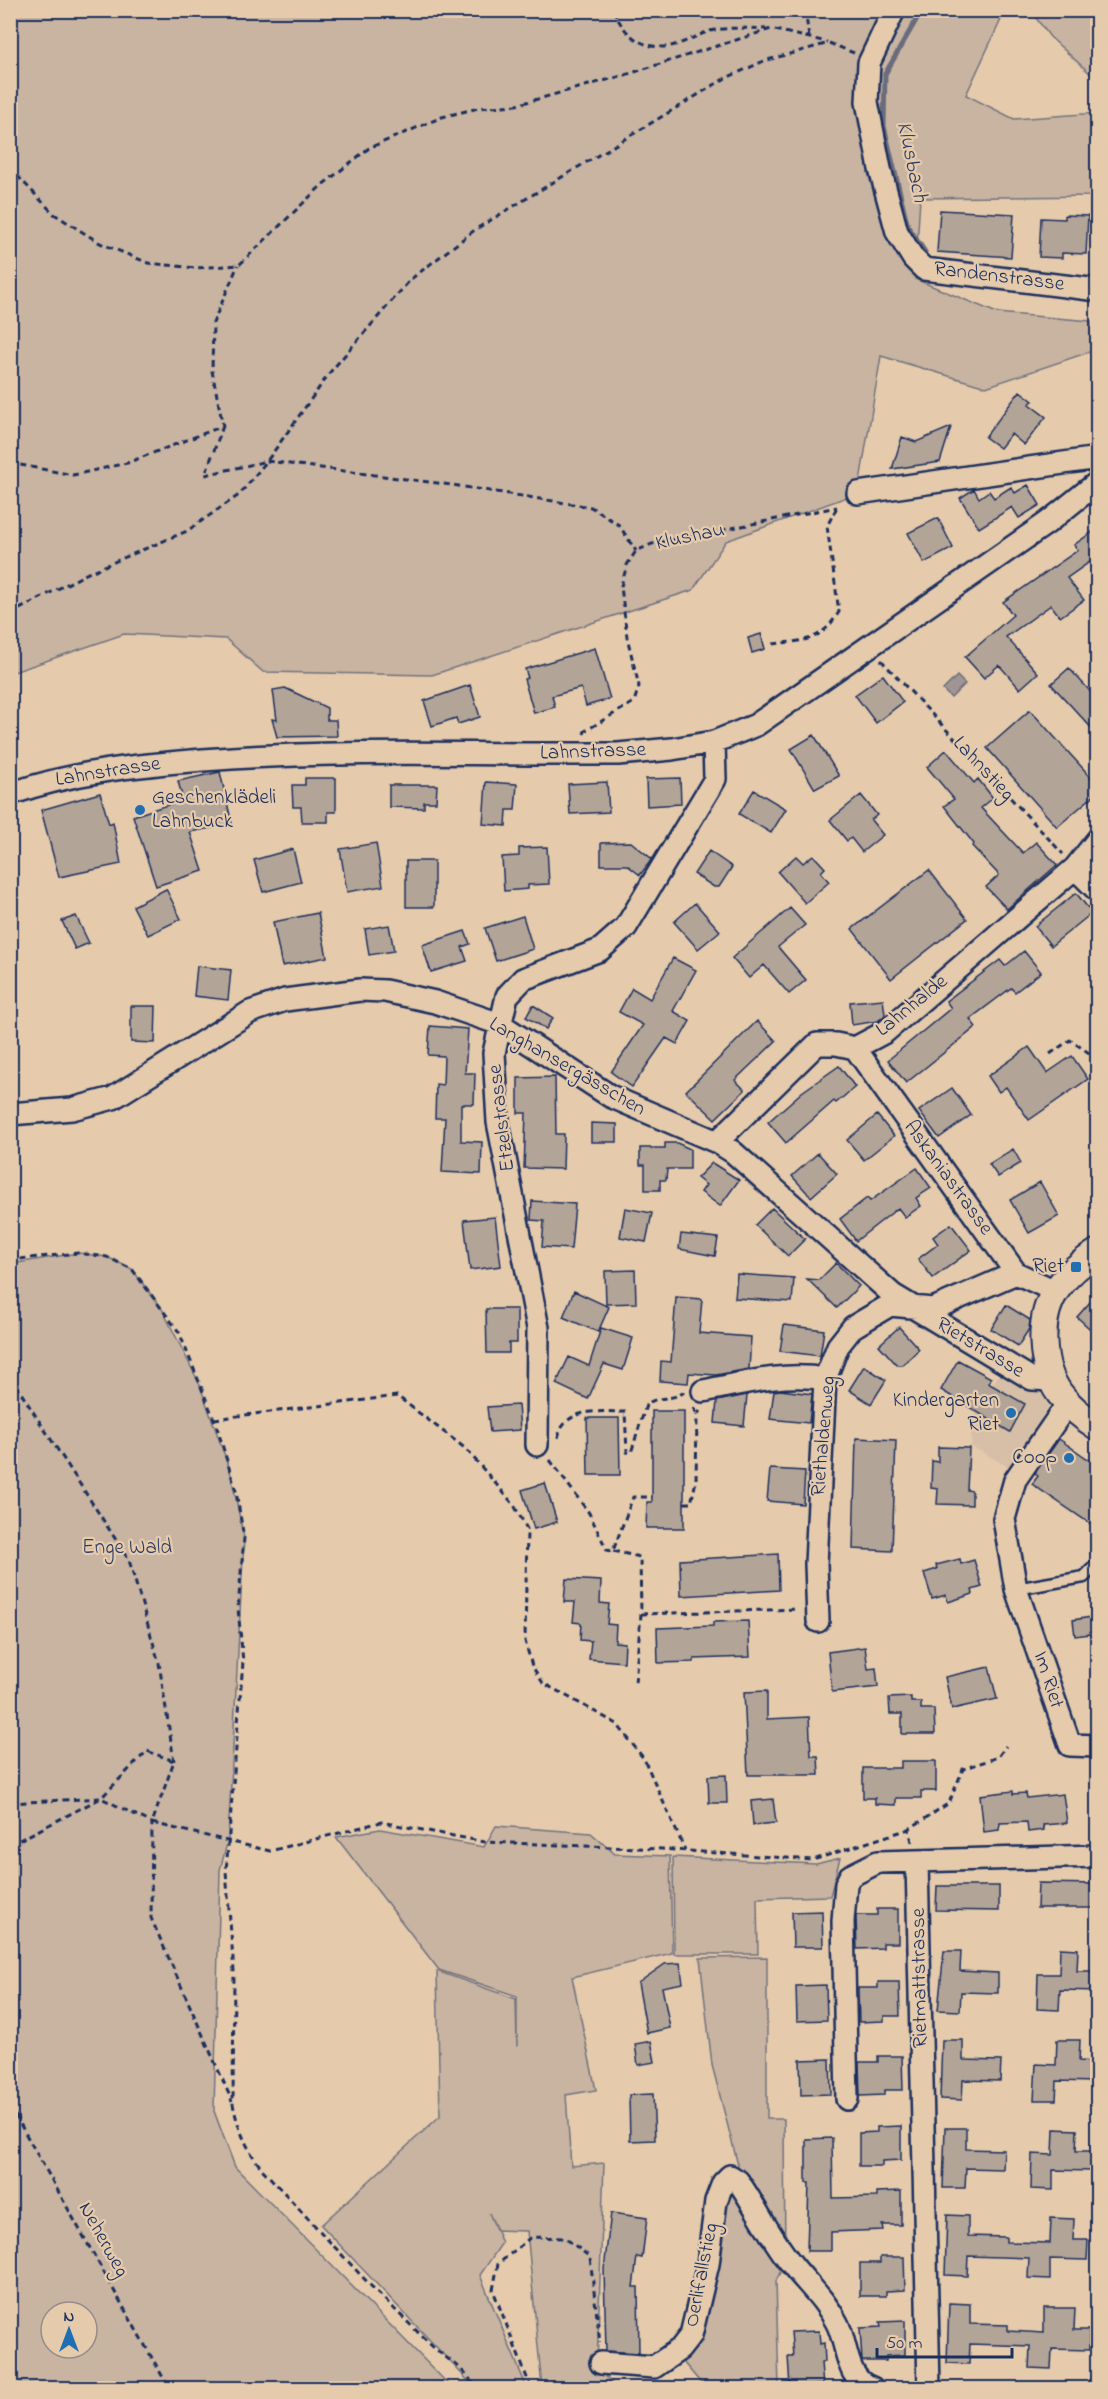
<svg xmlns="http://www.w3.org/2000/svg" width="1108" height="2399" viewBox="0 0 1108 2399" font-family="'Indie Flower',sans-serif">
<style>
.built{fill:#d6bfa6}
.green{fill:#c8b4a0;stroke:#72727f;stroke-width:1.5;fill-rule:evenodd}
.water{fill:#a09592;stroke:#6b6c7d;stroke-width:1.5}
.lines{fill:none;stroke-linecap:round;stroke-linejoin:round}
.stream{stroke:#6b6c7d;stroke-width:5}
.building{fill:#b3a498;stroke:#1b2f5e;stroke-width:1.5}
.service-casing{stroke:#1b2f5e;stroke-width:15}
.minor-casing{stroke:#1b2f5e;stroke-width:26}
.tertiary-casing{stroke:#1b2f5e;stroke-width:30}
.path{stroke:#1b2f5e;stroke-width:3;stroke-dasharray:6 4.5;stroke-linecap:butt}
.service{stroke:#e5cbac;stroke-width:10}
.minor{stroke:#e5cbac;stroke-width:21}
.tertiary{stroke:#e5cbac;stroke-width:26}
.poi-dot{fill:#1f6fb2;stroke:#e5cbac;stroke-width:2}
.labels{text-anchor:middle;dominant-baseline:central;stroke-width:4.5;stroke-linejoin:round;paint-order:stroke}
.street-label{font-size:21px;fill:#1b2f5e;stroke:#e5cbac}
.poi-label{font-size:21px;fill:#1b2f5e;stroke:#e5cbac;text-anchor:end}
.park-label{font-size:21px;fill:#2c3c65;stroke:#e5cbac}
.water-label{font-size:22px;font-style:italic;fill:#2f3e66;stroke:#e5cbac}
</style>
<rect width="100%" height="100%" fill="#e5cbac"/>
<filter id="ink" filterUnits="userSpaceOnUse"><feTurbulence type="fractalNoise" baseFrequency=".0167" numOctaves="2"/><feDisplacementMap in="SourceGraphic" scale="12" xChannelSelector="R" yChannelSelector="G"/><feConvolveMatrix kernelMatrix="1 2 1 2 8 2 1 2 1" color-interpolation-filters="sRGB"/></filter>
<g filter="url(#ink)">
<path class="built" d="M1001 1370 1040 1392 1049 1405 1012 1469 971 1446 972 1421Z"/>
<path class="green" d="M10 11H1005L966 95 1014 119 1097 113V196L920 198 915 279 997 313 1091 321 1095 350 986 387 881 356 858 493 726 541 693 590 432 675 263 672 226 639 124 634 11 673Z
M1031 11H1097V76L1092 75 1050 37Z
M78 1253 107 1257 132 1269 162 1309 199 1383 230 1470 244 1538 228 1840 220 1870 214 2111 235 2167 452 2388H11V1264ZM51 2312H87V2348H51Z
M496 1826 591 1833 615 1854 670 1856 672 1953 572 1977 596 2090 566 2095 571 2166 604 2163 597 2366 616 2388H542L527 2231 497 2230 489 2213 502 2243 480 2275 527 2388H475L321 2225 440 2116 437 1971 516 1999 517 2047V1996L439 1970 336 1837 380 1829 484 1847Z
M673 1857 816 1864 840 1858 830 1896 757 1898 758 1954H674Z
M767 1957V2119H784L785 2262 776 2281 779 2388H730L700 2382 677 2355 721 2203 738 2165 712 2065 700 1958Z"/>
<path class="water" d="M957 676 965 684 951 698 943 690Z"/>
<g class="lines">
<path class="stream" d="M922 10 885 74 884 126 908 227 925 252"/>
</g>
<path class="building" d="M940 210 1014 214 1011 257 937 252Z
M1065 215 1088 216 1086 254 1062 253V258L1039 257 1041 218 1065 219Z
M1020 391 1033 401 1029 404 1046 417 1024 445 1011 434 1000 448 985 437Z
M951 427 940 462 892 469 902 437 916 442Z
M1028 485 1040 505 1019 518 1012 507 979 528 960 498 974 489 979 498 989 491 994 498 1011 487 1015 493Z
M938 518 953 548 924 563 908 533Z
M1098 528V556L1067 578 1084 600 1060 617 1051 605 1006 637 1038 673 1020 689 999 665 984 678 965 657 1013 615 1003 602 1078 550 1074 545Z
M761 634 765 649 752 653 748 638Z
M595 648 610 699 586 706 581 688 552 696 555 707 534 713 524 679 528 678 525 669Z
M1069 668 1098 700V735L1051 684Z
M883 675 903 702 876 723 855 695Z
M470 685 480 717 458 724 456 718 432 726 424 701Z
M285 688 327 708V720H336L337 736 277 737 272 719 277 720 273 690Z
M1030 710 1098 785V792L1057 827 987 748Z
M814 735 839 776 815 789 791 749Z
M946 750 974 783 978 779 993 798 981 808 1023 853 1036 842 1057 865 1007 909 986 887 999 875 972 846 974 844 944 806 954 799 927 767Z
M220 772 232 824 190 832 203 871 156 886 133 816 183 800 178 781Z
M305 778H336V812H328V822H302L301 807H293L292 785H305Z
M680 778 681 804 647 806 646 779Z
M486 782 517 784 515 810H507L506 826 483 824Z
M607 782 609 812 570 814 568 784Z
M389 785H437L436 802H424V808L389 807Z
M754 790 786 809 771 833 739 814Z
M100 793 109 824 113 822 121 864 59 877 41 810Z
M861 795 877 815 871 820 883 835 862 852 851 838 847 841 830 820Z
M631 842 652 859 640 875 627 865H601V843Z
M376 843 383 886 347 892 340 849Z
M547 847 549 884 528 885V889L504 891 502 857 519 856V848Z
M293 849 301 882 263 892 254 860Z
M709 851 732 867 719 887H714L694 874Z
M813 855 825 868 821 872 829 882 805 903 778 872 796 856 803 863Z
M406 861H434V907H406Z
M929 870 967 919 891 979 852 929Z
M166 889 181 919 148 935 133 906Z
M1076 893 1092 913 1051 946 1035 926Z
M695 903 720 931 698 949 674 922Z
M790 908 805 925 778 947 806 980 789 994 764 965 749 978 732 958Z
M318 913 327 957 282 966 273 922Z
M76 916 89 943 75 949 62 921Z
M523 916 533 949 496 961 485 928Z
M389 925 394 951 369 955 365 929Z
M465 931 470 944 462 947 467 961 431 972 422 945Z
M1024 951 1041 972 1015 992 1011 988 970 1019 976 1027 906 1083 888 1060 951 1008 946 1001 1000 960 1005 966Z
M673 958 696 970 673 1011 690 1021 677 1044 666 1038 632 1087 611 1072 643 1025 619 1012 632 988 650 999Z
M197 966 231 970 228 1000 194 996Z
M883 999 885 1015 878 1021 852 1025 850 1002Z
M533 1005 553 1018 546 1029 526 1017Z
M131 1006H156L155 1043 131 1042Z
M757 1021 776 1041 735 1080 745 1090 715 1119 686 1091Z
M430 1026 468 1029 465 1073H475L474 1104H461V1141L482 1142 481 1174 442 1172 445 1118H435L436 1084 443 1085 444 1056 428 1055Z
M1029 1047 1047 1073 1072 1056 1088 1079 1029 1120 1006 1087 999 1092 988 1076Z
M839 1066 855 1087 836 1103 834 1101 786 1143 768 1122 802 1092Z
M555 1077 556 1134H564L563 1169 524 1168 526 1113H518V1078Z
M952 1088 971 1115 939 1138 919 1111Z
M877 1115 894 1136 864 1160 847 1140Z
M591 1123 617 1124V1142H591Z
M665 1143H677L690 1149V1169H667L666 1180H660V1190H645V1165H640V1148H665Z
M1013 1149 1021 1163 998 1177 989 1164Z
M818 1153 837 1174 811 1197 792 1176Z
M712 1163 739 1180 720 1206 701 1192 706 1185 697 1178Z
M917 1168 931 1188 916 1198 921 1206 905 1217 898 1208 856 1241 840 1219 867 1198 870 1201Z
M1040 1182 1059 1216 1029 1233 1010 1200Z
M532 1201 575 1204 571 1249 542 1247 544 1221 531 1220Z
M625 1208 652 1213 646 1242 620 1237Z
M772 1208 805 1239 788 1256 755 1225Z
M495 1217 501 1266 470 1270 464 1220Z
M951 1224 971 1250 933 1278 918 1259 938 1244 933 1237Z
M681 1234 718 1238 715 1256 679 1249Z
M836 1263 859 1286 837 1308 807 1279 819 1280Z
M635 1270 636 1303 606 1304 605 1271Z
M737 1274 794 1278 792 1302 735 1298Z
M574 1291 609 1307 598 1332 563 1317Z
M1098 1293V1336L1077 1317Z
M676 1297 702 1299 699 1333 751 1337 749 1369 716 1375 689 1373 688 1383 660 1381 661 1361 671 1362Z
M1006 1305 1030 1320 1029 1329 1018 1346 991 1329Z
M486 1309H517V1343H509V1353H487Z
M784 1325 824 1330 820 1356 780 1351Z
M899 1327 919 1349 903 1365H897L879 1345Z
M601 1328 633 1338 623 1370 604 1364 588 1399 556 1384 569 1357 589 1366Z
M958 1360 991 1378 988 1383 1025 1404 1010 1432 941 1390Z
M864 1366 886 1380 871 1404 849 1390Z
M780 1390 812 1394 809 1423 770 1419 774 1391Z
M747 1395 744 1426 715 1423 717 1401Z
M518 1405 520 1430 490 1432 487 1407Z
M652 1411H684V1528H646L647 1502H652Z
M587 1418H619L620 1475H588Z
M856 1438 896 1440 892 1551 853 1549Z
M1059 1439 1098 1466V1529L1032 1484 1038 1476 1035 1473Z
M938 1447 969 1448 967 1490 972 1491V1505L937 1504 938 1489 931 1488 932 1461 938 1462Z
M770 1469 805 1471 803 1504 767 1501Z
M545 1483 557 1522 534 1529 522 1490Z
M778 1554 779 1590 681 1596 680 1560Z
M960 1559 961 1564 974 1560 982 1587 972 1590 973 1594 948 1602 946 1595 932 1599 924 1573 937 1569 936 1565Z
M566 1579 601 1581 600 1603 609 1604 607 1624 616 1625 615 1642 625 1643 624 1662 589 1659 591 1641 580 1640 581 1623 573 1622 575 1602H564Z
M1098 1616V1633L1075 1636 1073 1620Z
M748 1621 750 1657 694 1659V1662L658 1663 657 1628 713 1626V1622Z
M865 1647 868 1669 876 1668 878 1687 832 1692 828 1652Z
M989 1667 997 1699 952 1709 945 1677Z
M767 1691V1719L809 1717 811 1756H818L819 1775H748L744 1692Z
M911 1697V1702H921V1709H934L935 1734H902V1714H890L889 1698Z
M901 1761H936V1791H921V1798H896V1805L875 1804V1798H863V1768H901Z
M726 1775 727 1803H709L708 1776Z
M1013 1791V1794L1026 1793 1027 1798 1063 1794 1067 1823 1043 1825 1044 1830 1028 1832 1027 1822 1000 1823 999 1830 984 1832 980 1795Z
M773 1799 776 1823 753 1825 751 1801Z
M1038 1883 1098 1884V1908H1037Z
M937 1886H999V1911L936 1910Z
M877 1909H898V1943H883V1948L857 1949 856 1915H877Z
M822 1911 823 1947H793L792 1912Z
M1060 1948 1078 1949 1077 1971H1097V1991L1060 1990 1059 2010 1037 2009 1038 1974H1059Z
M944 1951H961L960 1971 998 1973V1993L961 1992 960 2011 938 2010Z
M680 1963 683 1983 662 1987 670 2028 647 2033 638 1983 665 1964Z
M878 1982H899L900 2016H884V2021L859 2022 858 1988H878Z
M826 1985 827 2020 797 2021 796 1986Z
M942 2040H963V2060L1001 2061 1000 2081 963 2080 962 2100 940 2099Z
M1057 2040H1080L1079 2061 1095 2062 1094 2082 1057 2081 1056 2100H1034L1036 2064 1056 2065Z
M651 2041 655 2062 638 2065 635 2044Z
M878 2056H902L903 2090H884V2095L860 2096 859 2062H878Z
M830 2059 831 2094 801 2095 800 2060Z
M653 2094 655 2140 630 2141 629 2095Z
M901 2126V2160L882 2161V2166H859V2133L877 2132V2127Z
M945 2128H966V2149L1004 2150 1003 2169 966 2168 965 2188H943Z
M1054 2129 1077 2130 1076 2151H1091L1090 2171 1053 2170V2190L1031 2189 1032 2154 1053 2155Z
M832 2138 833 2198 877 2197V2192L901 2191V2225H882L883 2230 831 2232V2251H807L809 2183H806V2139Z
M611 2213 647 2218 642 2258 637 2257 633 2287H638L639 2353 606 2351 604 2269Z
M947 2215 968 2216V2236L1006 2237V2242L1050 2243 1051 2218 1074 2219 1073 2240H1088L1087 2260 1050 2259V2279L1028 2278 1029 2258 968 2256 967 2276 945 2275Z
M880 2257H904L905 2290 886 2291V2296H860V2263H880Z
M949 2303 970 2304V2324L1008 2325V2331L1044 2333V2308H1075L1074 2330H1089V2350L1052 2349 1051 2369 1029 2368 1030 2346 970 2344 969 2364 947 2363Z
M905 2321V2355L886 2356V2361H862L860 2328 881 2327 880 2322Z
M819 2331 820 2344 824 2343 825 2362 821 2363 823 2385 790 2387 788 2356H793L791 2332Z"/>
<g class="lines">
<g class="service-casing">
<path id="service" d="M1016 1589 1084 1577 1098 1563"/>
</g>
<g class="minor-casing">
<path id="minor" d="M894 10 869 63 867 102 880 169 897 232 913 258 924 269 1098 290
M858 493 1098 458
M10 794C72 772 138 765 203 760 341 749 480 755 618 754L672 749 714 742 756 725 1047 523 1098 482
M1075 868 1098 891
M855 1048 1016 1273 1055 1291
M10 1114 72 1109 113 1098 250 1012 285 1000 360 990 385 991 435 1002 500 1024 610 1096 717 1142 733 1152 893 1295 1032 1379 1052 1380
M717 1142 817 1044H836L855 1048 885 1032 1075 868 1098 839
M703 1391C743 1383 784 1372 825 1379
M1068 1403 1015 1480 1004 1519 1016 1589 1070 1745 1098 1746
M537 1445 538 1328 498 1122 494 1053 507 996 523 979 600 950 626 927 715 779 714 742
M818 1621 816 1564 825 1379 838 1346 853 1327 890 1305 933 1309 1016 1273
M917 1862 929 2388
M847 2099 843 1921 846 1884 850 1876 878 1862 1098 1856
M601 2363 654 2367 680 2349 691 2335 708 2264 716 2201 723 2183 730 2176 738 2181C756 2207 770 2237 790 2262 806 2283 825 2299 837 2323 848 2344 845 2380 872 2388"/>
</g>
<g class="tertiary-casing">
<path id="tertiary" d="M1098 1252C1082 1262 1068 1273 1057 1289 1037 1317 1040 1367 1060 1394 1070 1407 1084 1418 1098 1427"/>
</g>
<path class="path" d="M614 10C623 35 644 51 671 46 685 43 697 35 710 31 729 27 747 28 766 29
M805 10 809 37
M10 168 54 214 100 243 148 263 196 268 239 265 321 186 369 148 442 117 478 108 516 105 625 75 771 29 827 42
M223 426 205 475 267 461 452 485 591 507 619 525 636 551
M10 463 73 475 127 463 223 426 212 371 213 323 238 265
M10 614 88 573 187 531 239 495 267 461 331 371 411 279 476 229 724 79 764 61 829 43 854 53
M773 644C807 640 820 642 839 612L827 526 837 507
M881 660 1063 854
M584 734 585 731 634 702 639 686 627 637 621 586 627 565 636 551 652 544 837 507
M1050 1054 1070 1040 1098 1059
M10 1260 78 1253 107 1257 132 1269 179 1332 216 1424 236 1491 244 1538 238 1608 243 1662 226 1871 234 1971 233 2104C238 2129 247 2150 263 2170L370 2285 436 2350 459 2367 478 2388
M10 1376 129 1560 159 1663 174 1761
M694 1407 697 1415 700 1411
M214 1419 397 1396 466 1449 514 1505 527 1529 525 1641 532 1666 543 1683 617 1724 644 1759 685 1850
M558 1438C565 1406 600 1412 625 1412L627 1452 631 1453 646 1405C657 1395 673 1401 684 1392
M550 1460 589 1513 607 1550 613 1551 633 1497H652
M684 1503H691L696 1481 697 1415
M613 1551 640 1557 641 1614 635 1683
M641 1614 798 1609
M10 1803 101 1798 147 1751 174 1761 152 1823 270 1851 381 1822 485 1842 662 1849 813 1860 909 1829
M912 1842 909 1829 949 1803 963 1769 998 1757 1006 1746
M10 1845 101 1798 152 1823 151 1918 232 2101
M10 2106 169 2388
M531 2388 493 2290 498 2264 531 2237 565 2238 590 2257 600 2343"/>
<use href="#service" class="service"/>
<use href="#minor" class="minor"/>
<use href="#tertiary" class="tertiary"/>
</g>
</g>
<g class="poi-dot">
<circle cx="140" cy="810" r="6"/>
<rect x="1070" y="1261" width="12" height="12" rx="3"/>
<circle cx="1011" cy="1413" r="6"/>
<circle cx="1069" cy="1458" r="6"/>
</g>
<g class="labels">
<g class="street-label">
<text transform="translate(999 277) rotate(7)">Randenstrasse</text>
<text transform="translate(690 537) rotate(-12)">Klushau</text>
<text transform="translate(593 752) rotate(-2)">Lahnstrasse</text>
<text transform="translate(983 769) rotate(47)">Lahnstieg</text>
<text transform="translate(108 772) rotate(-9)">Lahnstrasse</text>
<text transform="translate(912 1006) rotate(-39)">Lahnhalde</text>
<text transform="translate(567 1067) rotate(30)">Langhansergässchen</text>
<text transform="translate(502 1118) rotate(-97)">Etzelstrasse</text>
<text transform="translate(948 1178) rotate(54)">Askaniastrasse</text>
<text transform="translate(980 1348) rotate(31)">Rietstrasse</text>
<text transform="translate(824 1436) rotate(-85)">Riethaldenweg</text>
<text transform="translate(1048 1680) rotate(72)">Im Riet</text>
<text transform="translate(920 1978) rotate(-91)">Rietmattstrasse</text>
<text transform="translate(103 2240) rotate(61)">Neherweg</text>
<text transform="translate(702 2275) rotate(-79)">Oerlifallstieg</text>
</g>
<g class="poi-label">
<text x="152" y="798" text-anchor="start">Geschenklädeli<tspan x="152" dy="24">Lahnbuck</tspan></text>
<text x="1064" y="1267">Riet</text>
<text x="999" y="1401">Kindergarten<tspan x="999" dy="24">Riet</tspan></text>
<text x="1057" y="1458">Coop</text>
</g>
<g class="park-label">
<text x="127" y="1548">Enge Wald</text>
</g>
<g class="water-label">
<text transform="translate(911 162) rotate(78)">Klusbach</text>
</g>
</g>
<rect width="1108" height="2399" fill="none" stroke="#e5cbac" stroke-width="36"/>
<rect x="18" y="18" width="1072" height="2363" fill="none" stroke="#1b2f5e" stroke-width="2" filter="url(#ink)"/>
<g transform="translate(69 2330)"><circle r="28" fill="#e5cbac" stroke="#948d8d" stroke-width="1.5"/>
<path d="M0-4.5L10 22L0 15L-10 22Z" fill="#1f6fb2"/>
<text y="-9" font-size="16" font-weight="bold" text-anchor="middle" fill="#1b2f5e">N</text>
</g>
<path d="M877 2348v9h135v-9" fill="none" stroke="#1b2f5e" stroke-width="3"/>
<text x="886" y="2348" font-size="18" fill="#1b2f5e" stroke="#e5cbac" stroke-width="4.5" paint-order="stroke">50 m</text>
</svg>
